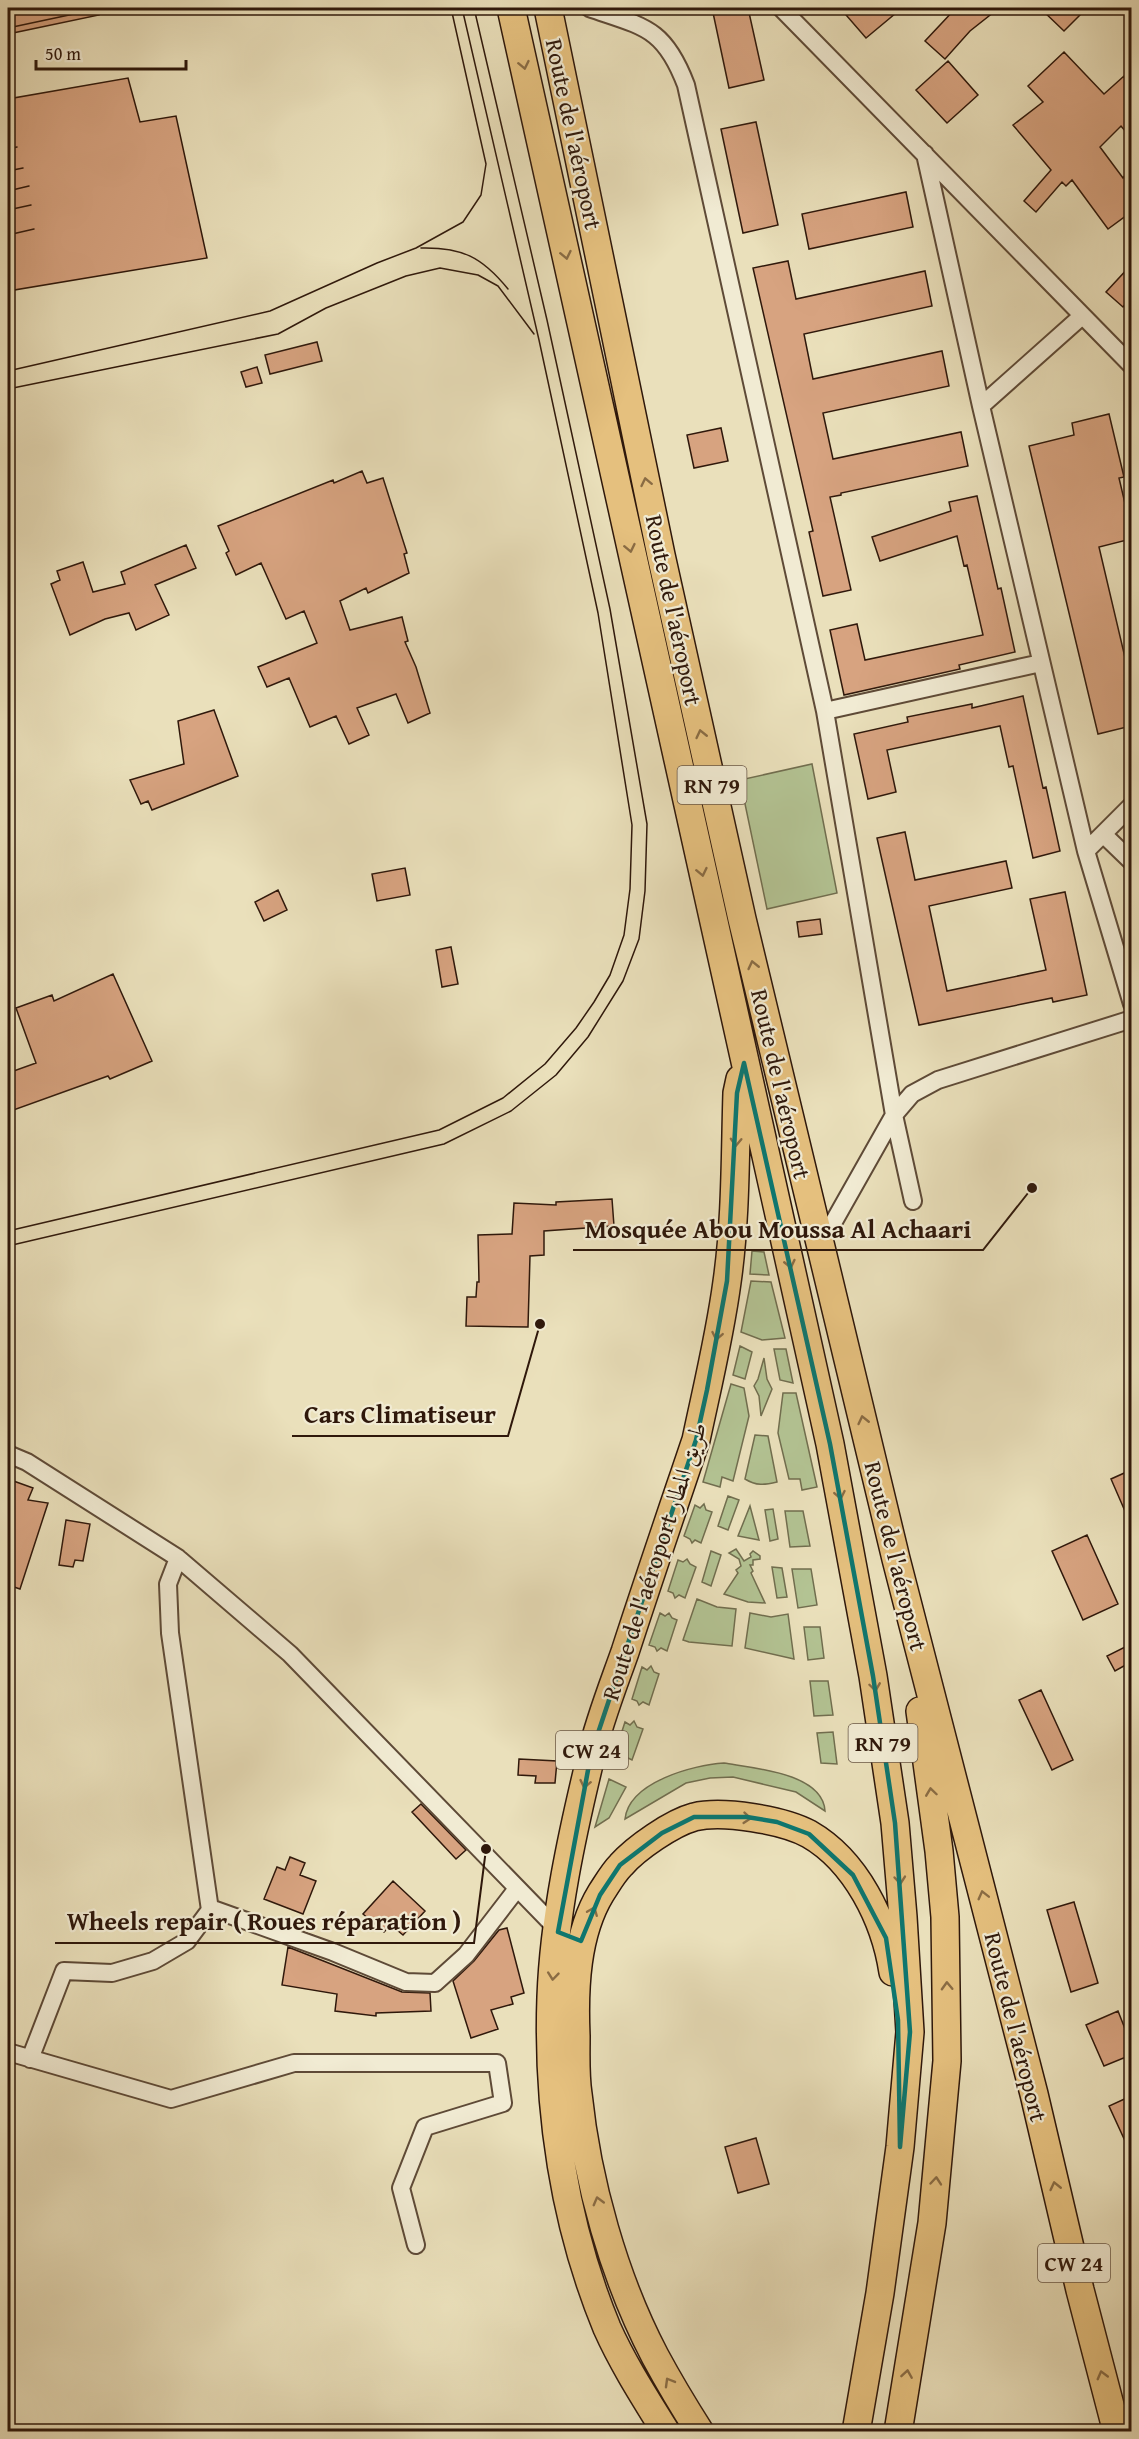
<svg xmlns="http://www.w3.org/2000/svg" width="1139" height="2439" viewBox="0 0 1139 2439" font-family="'Gentium Book Plus',Amiri,serif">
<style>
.green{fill:#b3c393;stroke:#716e4f;stroke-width:1.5}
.building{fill:#d7a380;stroke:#2f180b;stroke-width:1.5}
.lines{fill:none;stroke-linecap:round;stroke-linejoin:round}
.minor-casing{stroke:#5e4a37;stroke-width:20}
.trunk-casing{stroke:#2f180b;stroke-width:30}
.minor{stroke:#f1ebd3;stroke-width:16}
.trunk{stroke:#e5c07e;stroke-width:27}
.tram{stroke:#2f180b;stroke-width:1.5}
.oneway{stroke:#8a6c44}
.marked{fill:none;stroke:#0f766e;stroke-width:4.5;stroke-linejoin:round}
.labels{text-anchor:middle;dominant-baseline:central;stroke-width:4.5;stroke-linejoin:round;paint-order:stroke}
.shield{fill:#f1ebd3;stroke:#695747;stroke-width:1.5}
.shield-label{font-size:22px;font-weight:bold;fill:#2f180b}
.street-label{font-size:24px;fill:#2f180b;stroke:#f1ebd3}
.leader{fill:none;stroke:#2f180b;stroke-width:2}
.callout-dot{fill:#2f180b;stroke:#f1ebd3;stroke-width:2}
.callout-label{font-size:26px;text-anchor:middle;font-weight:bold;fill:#2f180b;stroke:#f1ebd3;stroke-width:4.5;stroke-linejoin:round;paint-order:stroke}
</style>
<rect width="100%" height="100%" fill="#eae0bb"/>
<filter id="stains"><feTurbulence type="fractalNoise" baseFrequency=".00333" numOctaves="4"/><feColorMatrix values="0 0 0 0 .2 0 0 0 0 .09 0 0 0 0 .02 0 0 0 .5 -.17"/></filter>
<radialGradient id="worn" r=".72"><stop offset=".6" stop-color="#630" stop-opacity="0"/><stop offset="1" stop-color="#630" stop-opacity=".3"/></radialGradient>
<path class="green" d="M812 764 837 893 767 909 740 780Z
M752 1251 764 1252 769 1275 750 1274Z
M751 1281 771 1282 785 1338 762 1340 741 1332Z
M740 1346 752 1352 745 1379 733 1375Z
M774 1349H786L793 1383 780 1380Z
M764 1358 767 1379 772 1389 761 1416 759 1396 754 1386 758 1379Z
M731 1384 744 1388 749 1416 733 1481 722 1477 720 1487 703 1482Z
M783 1393H796L817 1487 802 1490 800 1479H789L778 1433Z
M755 1435 768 1436 777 1482C765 1485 756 1486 745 1479Z
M728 1496 739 1500 728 1530 718 1526Z
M704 1504 706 1510 712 1512 701 1543 695 1540 692 1543 690 1539 684 1536 695 1505 700 1508Z
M750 1506 759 1540 738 1536Z
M773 1509 778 1539 770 1541 765 1510Z
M785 1511H803L810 1546 790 1547Z
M736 1549 744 1561 751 1557 750 1554 753 1551 760 1556V1559L753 1560V1565H750L753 1571 751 1573 765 1603 748 1602 724 1594 738 1573 736 1570 741 1566 739 1559 729 1553Z
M711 1551 721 1555 711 1586 702 1582Z
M687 1559 690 1564 696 1567 685 1598 679 1595 675 1598 673 1593 668 1591 678 1560 683 1562Z
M772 1567 782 1568 787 1597 777 1598Z
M792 1569H811L817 1605 798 1608Z
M697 1599 717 1607 736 1609 732 1646 689 1642 683 1640Z
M660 1613 665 1616 669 1613 672 1618 677 1620 667 1651 661 1648 657 1651 655 1647 649 1645Z
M750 1613 771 1617 788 1614 794 1659 745 1648Z
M804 1627H820L824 1658 808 1660Z
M651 1666 654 1672 659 1674 649 1705 643 1702 639 1705 637 1701 632 1699 642 1667 647 1670Z
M810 1681H828L833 1715 814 1716Z
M634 1721 637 1727 643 1729 632 1760 626 1757 622 1760 620 1756 615 1753 625 1722 630 1725Z
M833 1732 837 1764 821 1763 817 1733Z
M724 1763C753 1768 823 1773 825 1811L796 1792 733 1777 710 1778 686 1783 625 1819C629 1782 693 1765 724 1763Z
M609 1779 626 1787 609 1818 595 1827Z"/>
<path class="building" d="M8 8H99V15L8 34Z
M712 8H748L764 80 729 88Z
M840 8H902L866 38Z
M956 8H999L970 31 945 59 925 41Z
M1040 8H1087L1064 31Z
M1064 52 1104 94 1124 76 1131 84V138L1121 126 1100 147 1123 178 1131 168V212L1108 229 1072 180 1066 186 1062 182 1036 212 1024 201 1051 170 1013 125 1043 102 1028 86Z
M948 61 978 95 947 123 916 90Z
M128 78 140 122 176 116 207 258 8 291V99Z
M756 122 778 225 743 233 721 129Z
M906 192 913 227 809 249 802 214Z
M788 261 796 299 925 271 932 306 804 334 813 379 942 351 949 386 823 413 833 459 961 432 968 466 841 493V495L830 497 851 590 823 596 809 532 813 531 753 268Z
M1131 265V297L1123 307 1106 292Z
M317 342 322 361 270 374 265 355Z
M257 367 262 383 246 387 241 372Z
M1109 414 1124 477 1119 478 1131 529V539L1099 547 1131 683V726L1098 734 1029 446 1074 435 1072 423Z
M721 428 728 461 694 468 687 435Z
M362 471 367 483 383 478 407 553 404 554 409 573 368 593 366 588 340 601 350 630 402 617 408 641 405 642 416 667 430 713 408 723 396 694 357 708 369 735 349 744 336 716 310 727 289 678 267 687 258 667 317 643 304 611 286 619 261 563 236 575 226 553 229 551 218 526 333 480 334 483Z
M977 496 998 589 1001 588 1015 652 959 665 960 669 844 695 830 630 857 624 865 660 983 635 967 565 964 566 957 536 880 561 872 537 951 511 949 502Z
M186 545 196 568 155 585 169 615 136 630 129 613 105 619 70 635 51 584 60 580 57 571 83 562 93 592 125 584 121 572Z
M1023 696 1043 788 1046 787 1060 851 1033 858 1013 766 1009 767 1000 726 887 750 896 792 868 799 854 734 908 722 907 717 972 704V708Z
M214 710 238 776 152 810 148 801 141 804 130 780 184 764 178 721Z
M905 832 915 880 1006 861 1012 888 929 906 947 991 1046 970 1030 899 1065 892 1087 995 1053 1002 1052 998 919 1025 877 838Z
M405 868 410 895 377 901 372 874Z
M278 890 287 910 264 921 255 902Z
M820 919 822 934 799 937 797 922Z
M451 947 458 984 442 987 436 950Z
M113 974 152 1061 110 1079 108 1076 8 1112V1073L36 1063 16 1008 52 995 54 1001Z
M612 1199 614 1226 544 1231V1255L530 1256 528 1327 466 1326 467 1297H476L477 1282H479L478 1235 512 1234 514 1203 556 1205V1202Z
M1131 1470V1525L1111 1479Z
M8 1479 33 1488 28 1500 48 1503 20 1589 8 1585Z
M66 1520 90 1524 83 1561 75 1560 73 1567 59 1565Z
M1087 1535 1118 1604 1083 1620 1052 1551Z
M1127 1646 1131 1655V1662L1115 1671 1107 1656Z
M1041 1690 1073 1760 1052 1770 1019 1700Z
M519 1759 557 1761 555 1783H535L536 1776 518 1775Z
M421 1804 466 1850 456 1859 412 1812Z
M290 1857 305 1863 300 1875 316 1881 303 1914 264 1899 277 1867 285 1870Z
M393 1881 425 1911 403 1935 391 1925 384 1932 363 1914Z
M1074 1902 1098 1983 1071 1992 1047 1910Z
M507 1928 524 1993 511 1997 513 2004 491 2010 498 2029 471 2038 453 1981 474 1961 499 1930Z
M288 1947 402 1992 430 1993 431 2011 376 2013V2016L335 2011 337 1994 282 1985Z
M1118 2011 1131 2044V2055L1104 2066 1086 2025Z
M1131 2096V2154L1109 2106Z
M756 2138 769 2184 738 2193 725 2147Z"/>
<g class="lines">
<g class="minor-casing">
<path id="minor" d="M589 8C644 27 664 27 686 85L825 711 894 1115 913 1201
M781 8 1132 366
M925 154 981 406 1086 851 1132 1004
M981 406 1082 316
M825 711 1041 663
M1103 834 1132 862
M1086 851 1132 805
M820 1246 894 1115 912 1094 938 1080 1132 1019
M8 1454 27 1462 178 1558 290 1654 561 1933
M210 1908 333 1952 406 1982 435 1983 466 1955 516 1890
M8 2052 171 2099 294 2063H497L503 2103 425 2127 401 2188 416 2245
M30 2059 64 1971 112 1973 153 1961 187 1941 210 1910 170 1633 168 1584 178 1558"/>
</g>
<g class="trunk-casing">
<path id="trunk" d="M511 8 830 1444 873 1676 895 1823 903 1917 910 2032 900 2147 880 2293 856 2432
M548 8 661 555 742 919 896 1559 1034 2094 1080 2290 1117 2432
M666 2432C645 2398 623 2364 607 2328 564 2224 547 2109 551 1997 554 1917 572 1834 591 1756 599 1721 613 1686 625 1652 648 1581 672 1511 696 1440 707 1388 720 1335 727 1282 736 1219 735 1156 737 1093L740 1079
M700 2432C684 2407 669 2382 655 2356 614 2278 587 2181 578 2094 575 2075 576 2055 576 2036 574 1989 576 1934 601 1893 607 1884 613 1873 621 1865 636 1848 672 1823 694 1817 723 1810 783 1820 809 1834 856 1861 885 1920 893 1972
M898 2432 932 2223 947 2061 945 1917 939 1851 920 1711"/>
</g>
<use href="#minor" class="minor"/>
<use href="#trunk" class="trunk"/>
<path class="tram" d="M8 9 15 8
M8 28 102 8
M8 105 10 104
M8 127 14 126
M8 149 17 147
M8 171 23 168
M8 191 29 186
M8 210 31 205
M8 235 34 229
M421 248C462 247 482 257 508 289
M8 371 270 311 377 263 416 248 463 222 481 195 486 164 451 8
M8 389 278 334 326 308 406 276 440 268 478 275 498 286 534 334
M8 1231 439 1130 503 1098 545 1064 576 1028 594 1002 610 975 624 935 630 889 632 825 598 613 539 340 462 8
M8 1246 444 1144 511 1111 556 1075 588 1037 623 981 639 939 645 891 647 824 610 609 547 320 474 8"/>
</g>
<defs><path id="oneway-chevron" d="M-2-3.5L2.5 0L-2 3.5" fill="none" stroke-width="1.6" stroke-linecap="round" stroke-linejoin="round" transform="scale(1.5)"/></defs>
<g class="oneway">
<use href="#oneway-chevron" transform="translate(524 65) rotate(78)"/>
<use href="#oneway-chevron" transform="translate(566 255) rotate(78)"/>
<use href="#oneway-chevron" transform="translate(646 482) rotate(-102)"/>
<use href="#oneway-chevron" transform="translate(630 548) rotate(78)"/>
<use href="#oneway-chevron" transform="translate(701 734) rotate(-103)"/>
<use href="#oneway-chevron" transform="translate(702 872) rotate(78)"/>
<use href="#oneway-chevron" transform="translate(753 965) rotate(-103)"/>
<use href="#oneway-chevron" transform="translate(736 1142) rotate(92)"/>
<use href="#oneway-chevron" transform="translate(790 1264) rotate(77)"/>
<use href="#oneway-chevron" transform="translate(717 1336) rotate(101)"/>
<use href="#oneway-chevron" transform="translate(863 1420) rotate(-103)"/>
<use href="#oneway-chevron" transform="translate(840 1495) rotate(79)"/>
<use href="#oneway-chevron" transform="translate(875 1687) rotate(82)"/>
<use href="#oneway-chevron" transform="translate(585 1784) rotate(102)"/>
<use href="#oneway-chevron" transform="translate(931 1792) rotate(-98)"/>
<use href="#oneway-chevron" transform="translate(747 1818) rotate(5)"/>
<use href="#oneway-chevron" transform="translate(900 1880) rotate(85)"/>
<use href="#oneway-chevron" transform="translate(983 1895) rotate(-104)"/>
<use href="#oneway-chevron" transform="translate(593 1911) rotate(-68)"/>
<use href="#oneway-chevron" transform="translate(553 1976) rotate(96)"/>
<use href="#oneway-chevron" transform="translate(947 1986) rotate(-92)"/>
<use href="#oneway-chevron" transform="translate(936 2181) rotate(-85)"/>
<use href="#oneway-chevron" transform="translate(1055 2186) rotate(-103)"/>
<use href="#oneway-chevron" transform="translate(598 2201) rotate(-105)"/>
<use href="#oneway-chevron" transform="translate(907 2374) rotate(-81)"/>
<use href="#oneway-chevron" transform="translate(1102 2375) rotate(-105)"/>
<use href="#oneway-chevron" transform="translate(669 2382) rotate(-120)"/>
</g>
<path class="marked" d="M744 1063 830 1444 873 1676 895 1823 910 2032 900 2147 898 2020 886 1938 853 1875 809 1834 777 1822 747 1817H694L662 1833 620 1865 600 1895 581 1941 558 1932 591 1754 696 1440 707 1390 727 1281 737 1093Z"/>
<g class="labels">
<g class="shield">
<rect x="677.5" y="766" width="69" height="38" rx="4.5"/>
<rect x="848.5" y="1724" width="69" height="38" rx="4.5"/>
<rect x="556" y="1731" width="72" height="38" rx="4.5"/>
<rect x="1038" y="2244" width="72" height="38" rx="4.5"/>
</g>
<g class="shield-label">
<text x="712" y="785">RN 79</text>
<text x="883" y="1743">RN 79</text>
<text x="592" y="1750">CW 24</text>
<text x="1074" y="2263">CW 24</text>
</g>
<g class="street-label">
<text transform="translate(574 134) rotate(78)">Route de l'aéroport</text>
<text transform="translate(674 610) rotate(78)">Route de l'aéroport</text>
<text transform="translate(781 1084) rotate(77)">Route de l'aéroport</text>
<text transform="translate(896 1556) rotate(76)">Route de l'aéroport</text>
<text transform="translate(654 1561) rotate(-72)">Route de l'aéroport طريق المطار</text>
<text transform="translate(1016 2027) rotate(76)">Route de l'aéroport</text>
</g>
</g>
<path class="leader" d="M1032 1188L983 1250H573M540 1324L508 1436H292M486 1849L474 1943H55"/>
<g class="callout-dot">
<circle cx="1032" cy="1188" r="6"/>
<circle cx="540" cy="1324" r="6"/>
<circle cx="486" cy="1849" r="6"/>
</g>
<g class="callout-label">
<text x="778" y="1238">Mosquée Abou Moussa Al Achaari</text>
<text x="400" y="1423">Cars Climatiseur</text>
<text x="264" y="1930">Wheels repair ( Roues réparation )</text>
</g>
<rect width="1139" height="2439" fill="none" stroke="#eae0bb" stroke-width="30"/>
<rect x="9" y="9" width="1121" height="2421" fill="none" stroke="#2f180b" stroke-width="3"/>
<rect x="15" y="15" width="1109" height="2409" fill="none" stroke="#2f180b" stroke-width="1.5"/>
<path d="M36 60v9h150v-9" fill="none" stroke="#2f180b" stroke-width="3"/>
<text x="45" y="60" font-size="18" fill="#2f180b" stroke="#f1ebd3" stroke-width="4.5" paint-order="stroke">50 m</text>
<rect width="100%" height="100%" filter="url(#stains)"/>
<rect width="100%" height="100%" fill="url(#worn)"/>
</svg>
